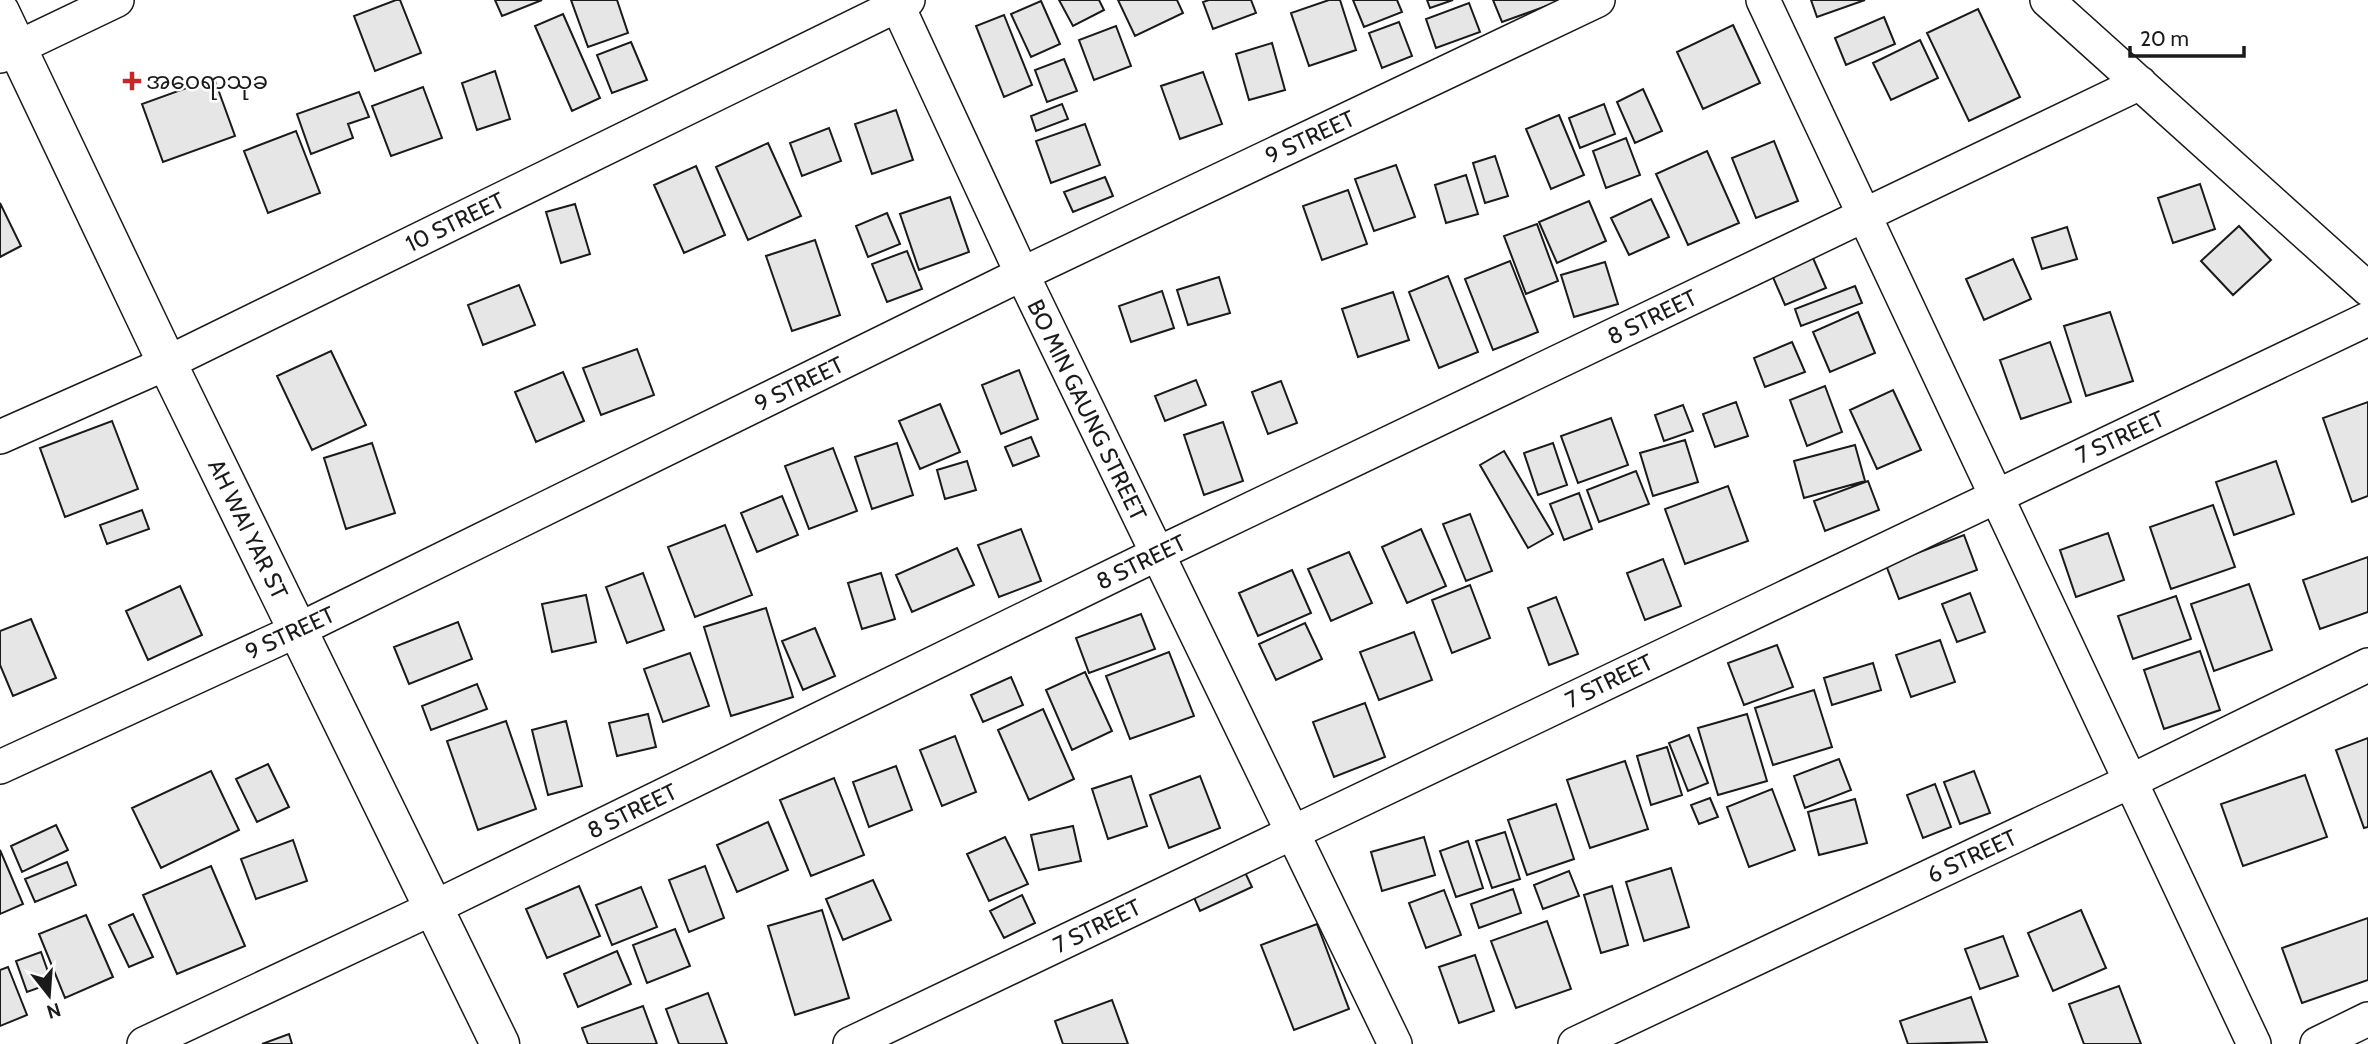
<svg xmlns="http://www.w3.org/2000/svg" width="2368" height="1044" viewBox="0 0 2368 1044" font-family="Cabin,'Noto Sans Myanmar',sans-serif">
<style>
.building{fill:#e6e6e6;stroke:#1a1a1a;stroke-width:2}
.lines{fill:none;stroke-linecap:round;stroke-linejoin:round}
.street-casing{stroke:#1a1a1a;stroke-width:36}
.secondary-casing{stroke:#1a1a1a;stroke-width:41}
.street{stroke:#fff;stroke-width:33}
.secondary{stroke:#fff;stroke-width:38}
.poi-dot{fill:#c62828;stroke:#fff;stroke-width:2.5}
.labels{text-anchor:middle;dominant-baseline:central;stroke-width:5;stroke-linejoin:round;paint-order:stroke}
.poi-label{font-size:23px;fill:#1a1a1a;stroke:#fff;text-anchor:start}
.street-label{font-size:23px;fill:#1a1a1a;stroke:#fff}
</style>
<rect width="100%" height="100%" fill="#fff"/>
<path class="building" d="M396 0H400L421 53 375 71 354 16Z
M495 0H542L502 16Z
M571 0H617L628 33 588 47Z
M1059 0H1099L1104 10 1073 26Z
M1118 0H1177L1183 13 1135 36Z
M1209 0H1251L1256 13 1213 29 1203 2Z
M1329 0H1340L1356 50 1309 66 1291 13Z
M1353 0H1397L1402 12 1364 27Z
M1427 0H1453L1430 8Z
M1493 0H1563L1502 22Z
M1811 0H1865L1817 17Z
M1041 1 1060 44 1031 57 1011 14Z
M1469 3 1480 32 1436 48 1426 19Z
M1978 9 2020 97 1969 121 1927 33Z
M563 14 600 98 572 111 535 26Z
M1004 15 1032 85 1004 97 976 26Z
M1884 17 1895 44 1846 65 1835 38Z
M1399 22 1412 56 1382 68 1369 33Z
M1733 25 1760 83 1703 109 1677 52Z
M1116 26 1131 66 1094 80 1079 40Z
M1920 40 1938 78 1891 100 1873 63Z
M631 42 647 80 612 93 597 55Z
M1272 43 1285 90 1249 100 1236 54Z
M1064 59 1077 91 1047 102 1035 70Z
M495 71 510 119 477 130 462 83Z
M1203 72 1222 124 1180 139 1161 86Z
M214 78 235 136 163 162 142 104Z
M423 87 442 138 391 156 372 106Z
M1643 89 1662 131 1635 143 1617 102Z
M359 92 369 117 348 124 353 138 311 154 297 114Z
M1062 104 1068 119 1036 131 1031 116Z
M1604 104 1615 134 1580 148 1569 118Z
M896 110 913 160 872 174 855 124Z
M1559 115 1584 175 1551 189 1526 129Z
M1085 124 1100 165 1051 183 1036 141Z
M829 128 841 161 802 176 790 143Z
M296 131 320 193 268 213 244 151Z
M1626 138 1640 175 1606 188 1593 151Z
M1774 141 1798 201 1756 218 1732 158Z
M768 143 801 216 748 240 716 167Z
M1707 151 1739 223 1688 245 1656 174Z
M1495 156 1508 196 1485 203 1473 163Z
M1396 165 1415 217 1374 231 1355 179Z
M696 166 725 235 684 253 654 185Z
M1466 175 1478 214 1446 223 1435 185Z
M1105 177 1113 196 1073 212 1064 192Z
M2200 184 2215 229 2173 243 2158 198Z
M1348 190 1367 244 1322 260 1303 206Z
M950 197 969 252 919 270 900 214Z
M1651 199 1669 237 1629 255 1611 218Z
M1589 201 1606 241 1557 263 1539 222Z
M0 203 21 246 0 257Z
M575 204 590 254 561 263 546 212Z
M887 213 900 244 868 257 856 226Z
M1537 224 1558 281 1526 294 1504 236Z
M2239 226 2271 260 2233 295 2201 261Z
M2067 227 2077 259 2042 269 2032 238Z
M815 240 840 315 792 331 766 256Z
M907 251 922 289 887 302 872 264Z
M1813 258 1826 288 1785 305 1772 275Z
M2013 259 2031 299 1984 320 1966 279Z
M1510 261 1538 332 1493 350 1465 279Z
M1605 262 1618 304 1574 317 1561 275Z
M1448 276 1478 352 1439 368 1409 292Z
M1219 277 1230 313 1188 325 1177 290Z
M519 285 535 325 483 345 468 305Z
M1855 286 1862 303 1801 326 1795 309Z
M1162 291 1174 328 1131 342 1119 306Z
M1393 292 1409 340 1358 357 1342 309Z
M1858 312 1875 353 1830 372 1813 332Z
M2110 312 2133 381 2086 396 2064 326Z
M1792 342 1805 372 1765 387 1754 358Z
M2050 342 2071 402 2021 419 2000 360Z
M637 349 654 395 601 415 583 368Z
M331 351 366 425 312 450 277 376Z
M1019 370 1038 419 1001 434 982 385Z
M563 372 584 421 536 442 515 392Z
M1196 380 1206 405 1165 421 1155 396Z
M1281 381 1297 423 1268 434 1252 392Z
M1825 386 1842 432 1807 446 1790 400Z
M1893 390 1921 450 1877 469 1850 410Z
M1736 402 1748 436 1715 447 1703 414Z
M2368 402V496L2352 502 2323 418Z
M940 404 960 452 920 469 899 421Z
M1683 405 1693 431 1664 441 1655 415Z
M1611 418 1628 465 1578 483 1561 436Z
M112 421 138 489 65 517 40 448Z
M1223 422 1243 481 1204 495 1184 435Z
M1031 437 1039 456 1013 466 1005 447Z
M1685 440 1698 482 1653 496 1640 453Z
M372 443 395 513 346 529 324 458Z
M897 443 913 495 872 509 855 457Z
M1553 443 1567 485 1538 495 1524 453Z
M1855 445 1865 481 1804 498 1794 461Z
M833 448 857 511 809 529 785 466Z
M1504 451 1553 534 1528 548 1480 465Z
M967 461 976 490 945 499 937 470Z
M2276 461 2294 514 2234 535 2216 482Z
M1636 471 1649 504 1599 522 1587 490Z
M1868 481 1879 510 1825 531 1814 501Z
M1728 486 1748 541 1685 564 1665 509Z
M1579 493 1592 529 1564 540 1550 504Z
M782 496 798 535 757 552 741 513Z
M2213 505 2235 567 2171 589 2150 527Z
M142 510 149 529 107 544 100 525Z
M1470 514 1492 571 1466 581 1443 524Z
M725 525 752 595 695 617 668 547Z
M1021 529 1041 581 999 597 978 545Z
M1421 529 1446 586 1407 603 1382 547Z
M2108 533 2124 580 2076 597 2060 550Z
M1964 535 1977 570 1899 599 1886 565Z
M957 548 974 585 912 612 896 575Z
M1349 552 1372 603 1331 621 1308 569Z
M2368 557V612L2320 629 2303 580Z
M1663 559 1681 606 1645 620 1627 573Z
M1292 570 1311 613 1258 636 1239 593Z
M643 573 664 630 627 643 606 587Z
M881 573 895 619 862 629 848 583Z
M2249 584 2272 650 2214 671 2191 604Z
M1470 585 1490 638 1452 653 1432 600Z
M180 586 202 635 148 660 126 611Z
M1970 593 1985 632 1957 642 1942 604Z
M586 595 596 642 552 652 542 604Z
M2176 596 2191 639 2133 659 2118 616Z
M1556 597 1578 654 1549 665 1528 608Z
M766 608 793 697 731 716 704 627Z
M1141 614 1155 649 1089 673 1076 638Z
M31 619 56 678 13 696 0 665V631Z
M458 622 472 659 409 684 394 647Z
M1305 623 1322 659 1276 680 1259 644Z
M815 628 835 676 803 690 782 641Z
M1414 632 1432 680 1379 700 1360 652Z
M1940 640 1955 682 1911 697 1896 655Z
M1777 645 1793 687 1744 705 1728 663Z
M2200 651 2220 710 2164 729 2144 670Z
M1169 652 1194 716 1130 739 1106 676Z
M690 653 709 706 663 722 644 669Z
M1873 663 1881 690 1832 705 1824 678Z
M1085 672 1112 731 1072 750 1046 690Z
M1011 677 1023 705 983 722 971 695Z
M477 684 487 709 431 730 422 706Z
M1814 690 1832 747 1773 765 1755 708Z
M1365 703 1385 757 1334 777 1313 722Z
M1043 709 1074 779 1029 800 998 730Z
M648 714 656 747 617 756 609 723Z
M1747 714 1767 781 1718 795 1698 728Z
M506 721 536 809 478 830 447 741Z
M566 721 582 786 548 795 532 730Z
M1689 735 1708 783 1688 791 1669 743Z
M955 736 976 792 942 806 920 750Z
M2368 738V827L2364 828 2336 750Z
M1667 747 1682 795 1651 805 1637 756Z
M1839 759 1851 790 1805 808 1794 776Z
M1625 761 1648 829 1590 848 1567 780Z
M268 764 289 807 257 822 236 779Z
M896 766 912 810 869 827 853 782Z
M211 771 239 830 161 868 132 808Z
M1974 771 1990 813 1960 824 1944 782Z
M2305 775 2327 837 2243 866 2221 804Z
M1131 776 1147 826 1108 839 1092 789Z
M1200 776 1220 828 1169 848 1150 795Z
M834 778 864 855 811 876 780 800Z
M1935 784 1951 827 1923 838 1907 795Z
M1772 789 1795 850 1749 867 1727 807Z
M1710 798 1718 817 1699 824 1691 805Z
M1855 799 1867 843 1819 855 1808 812Z
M1556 804 1574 859 1527 875 1508 820Z
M768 822 788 870 737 892 717 845Z
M56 825 68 850 22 872 11 846Z
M1073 826 1081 861 1039 870 1031 835Z
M1505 832 1520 879 1492 888 1476 841Z
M1005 837 1028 884 989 901 967 854Z
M1424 837 1435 875 1382 891 1371 852Z
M293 840 307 881 256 899 241 859Z
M1468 841 1483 888 1456 897 1440 851Z
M1233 847 1252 887 1200 911 1182 871Z
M0 850 23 904 0 914Z
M67 862 76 885 35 902 25 879Z
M211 866 245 946 177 974 143 895Z
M705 866 724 918 689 932 669 880Z
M1671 868 1689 927 1644 941 1626 882Z
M1569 871 1579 896 1543 909 1534 885Z
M873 880 891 920 843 940 826 899Z
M579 886 600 936 547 958 526 909Z
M1612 886 1628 945 1601 953 1584 895Z
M641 887 657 927 612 945 596 905Z
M1513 889 1521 913 1479 928 1471 904Z
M1444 890 1461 935 1426 948 1409 903Z
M1022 895 1035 923 1004 938 990 911Z
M822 910 849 998 795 1015 768 926Z
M2081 910 2106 968 2053 991 2028 933Z
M133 914 153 957 129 967 109 925Z
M86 915 113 977 65 998 39 934Z
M2368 918V980L2302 1003 2282 948Z
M1547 921 1571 989 1516 1008 1491 941Z
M1317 924 1349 1009 1294 1030 1261 945Z
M675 929 690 966 647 983 633 945Z
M2003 936 2018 976 1980 989 1965 949Z
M617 951 631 984 578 1007 564 974Z
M41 952 52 983 27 992 16 961Z
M1475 955 1494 1011 1459 1023 1439 967Z
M8 967 27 1015 0 1026V970Z
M2119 986 2141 1044H2084L2069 1004Z
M708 993 727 1044H679L666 1009Z
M1971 997 1987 1042 1908 1044 1900 1021Z
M1112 1000 1128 1044H1063L1055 1021Z
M643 1006 657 1044H588L582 1028Z
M289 1034 292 1044H262Z"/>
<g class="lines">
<g class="street-casing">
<path id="street" d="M895 0 1022 274 1395 1044
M1763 0 2254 1044
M2047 0 2368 289
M0 56 117 0
M0 437 167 363 908 0
M0 767 298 630 1022 274 1598 0
M144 1044 433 908 1157 554 2140 83
M850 1044 2368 319
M1575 1044 2131 781 2368 665
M2317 1044 2368 1019"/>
</g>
<g class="secondary-casing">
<path id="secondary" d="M0 12 167 363 500 1044"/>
</g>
<use href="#street" class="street"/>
<use href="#secondary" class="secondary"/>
</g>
<path class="poi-dot" d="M128.5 70.5h7v7h7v7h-7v7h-7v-7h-7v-7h7z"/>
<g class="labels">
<g class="poi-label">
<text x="146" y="81">အဝေရာသုခ</text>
</g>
<g class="street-label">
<text transform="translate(1310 137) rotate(-25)">9 STREET</text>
<text transform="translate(455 222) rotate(-26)">10 STREET</text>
<text transform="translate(1652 317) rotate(-26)">8 STREET</text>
<text transform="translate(799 384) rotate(-26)">9 STREET</text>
<text transform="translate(1087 410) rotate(64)">BO MIN GAUNG STREET</text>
<text transform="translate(2120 437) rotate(-25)">7 STREET</text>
<text transform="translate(248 529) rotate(64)">AH WAI YAR ST</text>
<text transform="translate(1141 562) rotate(-26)">8 STREET</text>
<text transform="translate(290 633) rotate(-25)">9 STREET</text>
<text transform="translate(1609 681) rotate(-26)">7 STREET</text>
<text transform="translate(632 811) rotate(-26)">8 STREET</text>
<text transform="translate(1972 856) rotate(-25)">6 STREET</text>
<text transform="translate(1097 926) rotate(-26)">7 STREET</text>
</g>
</g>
<g transform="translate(49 995) rotate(163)" stroke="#ffffff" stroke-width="5" paint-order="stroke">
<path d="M0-5L12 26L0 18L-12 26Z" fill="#1a1a1a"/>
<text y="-10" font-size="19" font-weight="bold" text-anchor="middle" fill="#1a1a1a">N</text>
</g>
<path d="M2130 46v10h114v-10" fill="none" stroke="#1a1a1a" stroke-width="3.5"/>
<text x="2140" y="46" font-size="21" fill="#1a1a1a" stroke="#ffffff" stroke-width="5" paint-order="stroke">20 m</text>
</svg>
